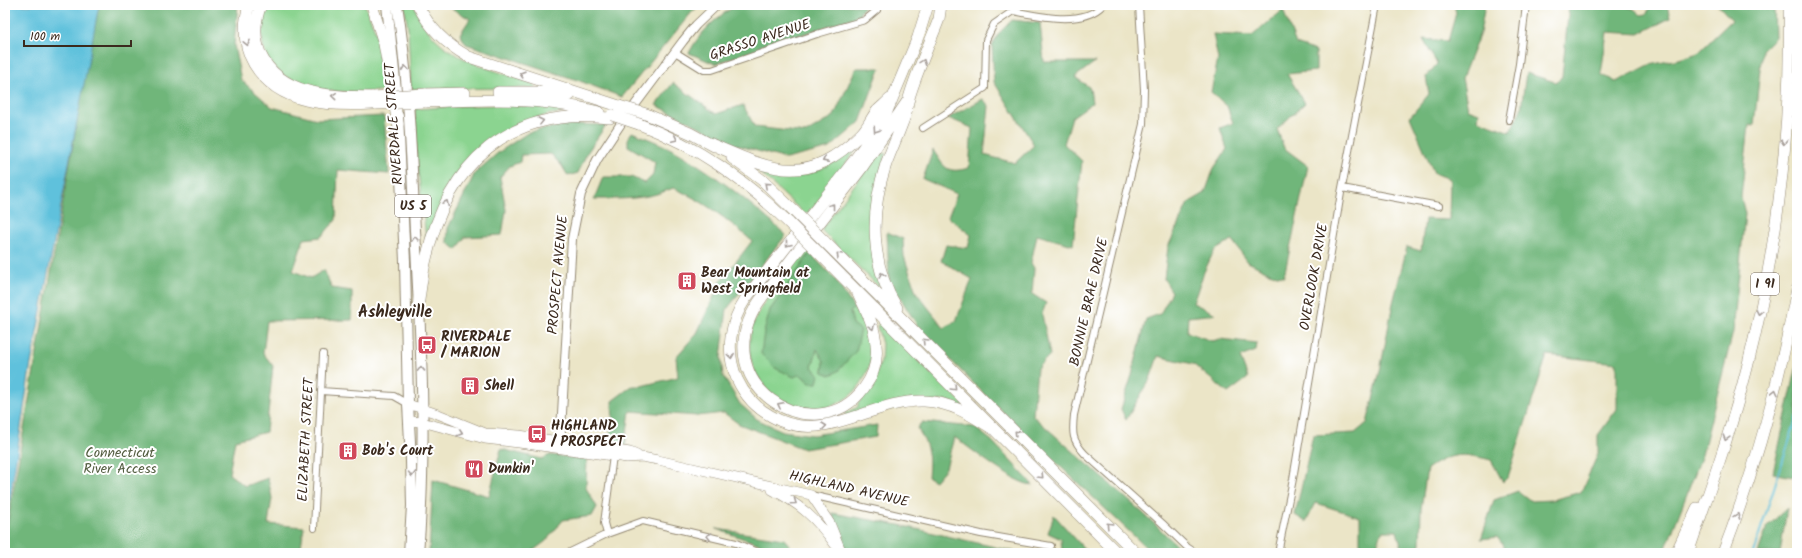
<svg xmlns="http://www.w3.org/2000/svg" width="1802" height="558" viewBox="0 0 1802 558" font-family="Kalam,sans-serif">
<style>
.green{fill:#8bd490;stroke:#637f57}
.forest{fill:#70b67a;stroke:#56704c}
.water{fill:#5ec1dc;stroke:#4c767d}
.lines{fill:none;stroke-linecap:round;stroke-linejoin:round}
.stream{stroke:#5ec1dc;stroke-width:2}
.minor-casing{stroke:#938872;stroke-width:8}
.tertiary-casing{stroke:#938872;stroke-width:10}
.secondary-casing{stroke:#938872;stroke-width:10}
.primary-casing{stroke:#938872;stroke-width:12}
.motorway-casing{stroke:#938872;stroke-width:12}
.minor{stroke:#fff;stroke-width:6}
.tertiary{stroke:#fff;stroke-width:8}
.secondary{stroke:#fff;stroke-width:9}
.primary{stroke:#fff;stroke-width:10}
.motorway{stroke:#fff;stroke-width:11}
.motorway-bridge-casing{stroke:#938872;stroke-width:12;stroke-linecap:butt}
.motorway-bridge{stroke:#fff;stroke-width:11}
.oneway{stroke:#a79f9a}
.labels{text-anchor:middle;dominant-baseline:central;stroke-width:4;stroke-linejoin:round;paint-order:stroke}
.shield{fill:#fff;stroke:#766a62;stroke-width:1}
.shield-label{font-size:13px;font-weight:bold;fill:#3b2a1e}
.street-label{font-size:14px;fill:#3b2a1e;stroke:#fff}
.poi-label{font-size:14px;font-weight:bold;fill:#3b2a1e;stroke:#fff;text-anchor:start}
.park-label{font-size:14px;fill:#535d40;stroke:#fff}
.quarter-label{font-size:16px;font-weight:bold;fill:#3b2a1e;stroke:#fff}
</style>
<rect width="100%" height="100%" fill="#fff"/>
<filter id="ink" filterUnits="userSpaceOnUse"><feTurbulence type="fractalNoise" baseFrequency=".025" numOctaves="2"/><feDisplacementMap in="SourceGraphic" scale="8" xChannelSelector="R" yChannelSelector="G"/><feConvolveMatrix kernelMatrix="1 2 1 2 8 2 1 2 1" color-interpolation-filters="sRGB"/></filter>
<filter id="wash" filterUnits="userSpaceOnUse"><feTurbulence type="fractalNoise" baseFrequency=".012" numOctaves="4" result="noise"/><feDisplacementMap in="SourceGraphic" scale="16" xChannelSelector="R" yChannelSelector="G"/><feGaussianBlur stdDeviation="0.9" result="paint"/><feColorMatrix in="noise" values="0 0 0 0 0 0 0 0 0 0 0 0 0 0 0 0 0 1.4 0 .05"/><feComposite in="paint" operator="in"/></filter>
<g filter="url(#wash)">
<rect width="100%" height="100%" fill="#ebe5c7"/>
<path class="green" d="M266 5H365L376 33 384 90C350 96 280 92 265 53 263 48 263 43 262 38 260 29 260 12 266 5Z
M404 5H414C435 60 485 66 534 84L536 88 411 89 408 28Z
M502 105 539 107 570 110 569 112 550 114 519 124 490 141 434 221 426 237 417 162 415 109 461 106Z
M858 147 807 216 755 168C761 170 768 174 775 176 806 182 834 163 858 147Z
M879 152 886 154 870 220 871 244 880 288 822 231 823 227Z
M806 249 810 253 770 310 800 374 810 383 812 367 817 349 824 361 823 372 853 324 850 312 854 308C862 321 870 334 871 350 872 358 869 369 865 376 853 404 816 417 788 405 773 399 761 384 755 371 747 354 748 335 756 318 766 295 791 269 806 249Z
M881 323 963 404V407L945 400 846 416 845 413 858 407V403L869 391 881 362 882 344 877 326Z"/>
<path class="forest" d="M99 5H238L234 45 241 80 272 107 317 119 384 116 389 174 338 170 336 220 321 237 304 239 293 271 311 278 324 270 332 288 352 291V320L267 321 263 353 273 366 266 432 235 440 229 474 245 486 268 478 272 498 268 524 304 527 300 553H5V538L85 75Z
M446 5H700L692 12 622 97 577 80 466 44 460 34 470 19Z
M737 5H865L858 16 715 64 689 53C699 33 717 16 737 5Z
M1454 5H1485L1480 33 1462 78 1468 109 1479 113 1478 120 1510 132 1521 109 1526 73 1555 82 1562 77 1569 5H1622L1634 9 1641 15 1647 14 1650 5H1667L1670 18 1639 34 1607 32 1601 74 1616 82 1649 65 1679 59 1698 53 1732 20 1718 5H1774L1775 37 1762 50 1754 126 1749 125 1741 197 1745 214 1733 332 1702 455 1664 553H1509L1497 537 1481 539 1494 500 1518 491 1531 501 1552 500 1581 492 1598 454V435L1617 409V363L1547 355 1508 477 1503 482 1491 460C1462 453 1452 452 1427 469L1421 509 1420 544 1415 553H1403L1397 531H1382L1375 553H1360V517L1316 503 1306 522 1295 515 1313 435 1355 433 1367 423 1380 371 1393 303 1407 247 1421 251 1425 219 1449 220 1450 179 1434 173 1410 117 1429 94 1426 77 1437 64 1423 39 1448 41 1456 13Z
M1283 10 1296 44 1316 51V71L1287 74 1305 103 1277 129 1284 148 1308 166 1284 276 1272 274 1248 262 1232 240 1214 251 1204 272 1193 303 1216 314 1188 317 1187 332 1212 341 1220 339 1257 343 1256 351 1240 357 1248 378 1228 393 1193 364 1158 356 1150 379 1126 420 1121 409 1132 375 1146 319 1160 314 1172 292 1164 279 1168 247 1188 203 1205 193 1214 168 1227 149 1220 128 1233 123 1227 106 1211 92 1218 59 1213 34 1252 36Z
M1012 20 1040 23 1044 62H1095L1075 77 1090 88 1092 103 1072 117 1064 144 1082 161 1073 245 1037 235 1031 263 1034 268 1032 294 1046 303 1042 314 1050 355 1037 368 1033 416 1144 514 1185 553H1152L991 401 919 328 889 280 887 232 903 239 904 256 916 292 944 328 956 321 972 279 941 261 946 245 968 248 971 235 948 217 957 194 923 179 933 150C945 168 946 174 969 168L972 128 948 118 983 99 989 106 984 155 1015 163 1034 145 994 82 992 46 999 33Z
M856 68H880L860 122 830 148 786 159 733 144 656 105 673 83 716 114 743 105 755 127 806 133 834 116Z
M570 124 606 125 587 153 578 173 568 176 562 166 551 154 521 155 520 162 510 166 500 177 506 210 502 235 465 237 457 250 447 242 448 228 475 173 499 152 529 132Z
M632 132C651 140 670 147 687 158 723 180 755 207 786 235L727 309 721 357 723 376 740 404 758 420 783 431 813 435 877 425 876 437 804 449 739 424 724 413 697 416 630 411 625 446 606 444 613 425 612 401 632 386H641L678 377 676 357 697 333 721 281 752 241C728 220 703 200 673 188 647 200 622 199 594 199L603 177H631L645 183 653 175 655 162 628 146V138Z
M810 253 835 279 854 308 850 312 853 324 861 330 856 351 837 372 830 375 823 372 824 361 817 349 812 367 819 375 817 383H810L800 374 794 377 775 368 761 354 764 332 770 310Z
M1797 365V463L1793 477 1773 473Z
M922 422 974 427 992 441 1033 485C1013 484 972 449 954 437L946 468 935 481 928 477C930 457 929 445 917 428Z
M501 449 542 459 550 455 587 459 586 488 597 507 592 516 563 520 546 541 530 553H429L433 480 489 496Z
M1787 508 1780 553H1758L1767 527Z
M832 513 899 525 1021 553H848L840 536Z
M1054 515 1088 553H1061L1062 552 1061 539 1048 533Z
M716 529 784 539 796 553H773L762 545Z"/>
<path class="water" d="M5 5H99L30 369 5 532Z"/>
<g class="lines">
<path class="stream" d="M1753 553 1797 417"/>
</g>
</g>
<g filter="url(#ink)">
<g class="lines">
<g class="minor-casing">
<path id="minor" d="M1139 5 1144 90 1143 124 1074 415C1072 434 1072 440 1085 454L1162 523 1187 547 1196 553
M675 52 704 70H712L817 34 865 20 877 10
M1509 120 1519 64 1526 5
M923 128 985 88 986 40 994 24 1013 11C1039 16 1082 27 1103 5
M1342 188 1439 206
M321 391 394 396 408 404
M811 495 981 534 1051 546
M314 528 323 354
M607 534 604 523 613 456
M568 553 607 534 643 521 736 543 759 553
M1278 553 1293 479 1341 193 1377 5"/>
</g>
<g class="tertiary-casing">
<path id="tertiary" d="M560 448 572 239 581 194 597 160 620 125 683 41 696 25 717 5"/>
</g>
<g class="secondary-casing">
<path id="secondary" d="M408 404 438 414 485 433 519 435 630 452 637 455
M409 421 422 422 485 439 519 443 627 458 642 457 658 460 811 495 830 523 842 553
M772 490C800 504 817 519 835 545"/>
</g>
<g class="primary-casing">
<path id="primary" d="M387 5 396 90
M397 5C409 79 411 155 415 230 421 338 427 446 418 553
M398 116 405 261 408 404 411 461 412 506 409 553"/>
</g>
<g class="motorway-casing">
<path id="motorway" d="M249 5C243 25 243 45 254 64 279 106 331 106 373 104
M261 5C255 20 254 37 260 53 279 96 332 97 373 97
M372 5 384 44 398 124
M418 5C429 28 447 45 469 57L619 106
M928 5 918 37 886 114 878 127 853 162 746 298C730 322 725 351 737 379 744 394 756 408 771 416 823 447 871 399 924 401 950 402 972 415 993 429
M498 92H538L570 95
M425 94 465 93
M425 102C484 99 542 97 599 112
M646 114 690 133 714 146
M639 124C698 147 743 178 789 223
M709 143C772 170 805 189 861 134 868 127 871 118 877 111 881 107 886 103 890 99
M732 158 762 180 795 212
M824 241 1136 553
M817 251 1117 553
M857 291C865 308 875 326 876 345 878 361 873 376 864 388 815 455 698 382 763 296L861 169 909 99
M418 308C420 292 422 275 426 259 448 163 508 106 610 118
M897 308C870 264 870 212 886 164 892 148 899 133 905 116 907 111 907 104 909 98 917 71 929 45 939 19L941 5
M1676 553 1697 508
M1688 553C1709 492 1731 431 1747 368 1777 250 1792 127 1789 5
M1723 553C1756 467 1780 379 1797 289"/>
</g>
<use href="#minor" class="minor"/>
<use href="#tertiary" class="tertiary"/>
<use href="#secondary" class="secondary"/>
<use href="#primary" class="primary"/>
<use href="#motorway" class="motorway"/>
<g class="motorway-bridge-casing">
<path id="motorway-bridge" d="M373 97 425 94
M376 104 425 102
M619 106 646 114
M612 115 639 124
M795 212 824 241
M789 223 817 251"/>
</g>
<use href="#motorway-bridge" class="motorway-bridge"/>
</g>
<defs><path id="oneway-chevron" d="M-2-3.5L2.5 0L-2 3.5" fill="none" stroke-width="1.6" stroke-linecap="round" stroke-linejoin="round"/></defs>
<g class="oneway">
<use href="#oneway-chevron" transform="translate(247 43) rotate(78)"/>
<use href="#oneway-chevron" transform="translate(923 62) rotate(-69)"/>
<use href="#oneway-chevron" transform="translate(405 68) rotate(-96)"/>
<use href="#oneway-chevron" transform="translate(522 74) rotate(-162)"/>
<use href="#oneway-chevron" transform="translate(334 96) rotate(-175)"/>
<use href="#oneway-chevron" transform="translate(541 121) rotate(-14)"/>
<use href="#oneway-chevron" transform="translate(876 130) rotate(124)"/>
<use href="#oneway-chevron" transform="translate(675 139) rotate(25)"/>
<use href="#oneway-chevron" transform="translate(1784 142) rotate(95)"/>
<use href="#oneway-chevron" transform="translate(825 160) rotate(154)"/>
<use href="#oneway-chevron" transform="translate(767 185) rotate(-138)"/>
<use href="#oneway-chevron" transform="translate(446 203) rotate(-64)"/>
<use href="#oneway-chevron" transform="translate(832 206) rotate(-52)"/>
<use href="#oneway-chevron" transform="translate(415 239) rotate(-93)"/>
<use href="#oneway-chevron" transform="translate(788 244) rotate(128)"/>
<use href="#oneway-chevron" transform="translate(839 255) rotate(-135)"/>
<use href="#oneway-chevron" transform="translate(882 275) rotate(-108)"/>
<use href="#oneway-chevron" transform="translate(1759 312) rotate(101)"/>
<use href="#oneway-chevron" transform="translate(872 327) rotate(72)"/>
<use href="#oneway-chevron" transform="translate(925 341) rotate(-135)"/>
<use href="#oneway-chevron" transform="translate(731 356) rotate(82)"/>
<use href="#oneway-chevron" transform="translate(421 369) rotate(-92)"/>
<use href="#oneway-chevron" transform="translate(954 388) rotate(46)"/>
<use href="#oneway-chevron" transform="translate(1775 392) rotate(-77)"/>
<use href="#oneway-chevron" transform="translate(780 405) rotate(-153)"/>
<use href="#oneway-chevron" transform="translate(824 426) rotate(-7)"/>
<use href="#oneway-chevron" transform="translate(460 433) rotate(18)"/>
<use href="#oneway-chevron" transform="translate(1017 433) rotate(-135)"/>
<use href="#oneway-chevron" transform="translate(1726 438) rotate(107)"/>
<use href="#oneway-chevron" transform="translate(412 474) rotate(89)"/>
<use href="#oneway-chevron" transform="translate(1041 476) rotate(45)"/>
<use href="#oneway-chevron" transform="translate(794 502) rotate(35)"/>
<use href="#oneway-chevron" transform="translate(1737 516) rotate(-70)"/>
<use href="#oneway-chevron" transform="translate(1109 525) rotate(-135)"/>
<use href="#oneway-chevron" transform="translate(709 536) rotate(-166)"/>
</g>
</g>
<defs>
<g id="building-square" transform="scale(1)"><rect x="-9" y="-9" width="18" height="18" rx="4" fill="#d1495b" stroke="#fff"/><path d="M-4-6H4V6H1V3H-1V6H-4ZM-2.5-4.3h1.7v1.8h-1.7ZM.8-4.3h1.7v1.8H.8ZM-2.5-1h1.7V.8h-1.7ZM.8-1h1.7V.8H.8Z" fill="#fff"/></g>
<g id="bus-square" transform="scale(1)"><rect x="-9" y="-9" width="18" height="18" rx="4" fill="#d1495b" stroke="#fff"/><path d="M-5-6H5V4H4V6H2V4H-2V6H-4V4H-5ZM-3.5-4V0h7V-4ZM-3.5 1.2v1.5H-2V1.2ZM2 1.2v1.5H3.5V1.2Z" fill="#fff"/></g>
<g id="restaurant-square" transform="scale(1)"><rect x="-9" y="-9" width="18" height="18" rx="4" fill="#d1495b" stroke="#fff"/><path d="M-5-6h1v4h1v-4h1v4h1v-4h1v5L-1.5 .5V6h-2V.5L-5-1ZM5-6V6H3V1.5H1.5Q1.5-4 5-6Z" fill="#fff"/></g>
</defs>
<g fill-rule="evenodd">
<use href="#building-square" x="687" y="281"/>
<use href="#bus-square" x="427" y="345"/>
<use href="#building-square" x="470" y="386"/>
<use href="#bus-square" x="537" y="434"/>
<use href="#building-square" x="348" y="451"/>
<use href="#restaurant-square" x="474" y="469"/>
</g>
<g class="labels">
<g class="shield">
<rect x="395" y="195" width="36" height="22" rx="3"/>
<rect x="1751" y="273" width="28" height="22" rx="3"/>
</g>
<g class="shield-label">
<text x="413" y="206">US 5</text>
<text x="1765" y="284">I 91</text>
</g>
<g class="street-label">
<text transform="translate(760 40) rotate(-18)">GRASSO AVENUE</text>
<text transform="translate(394 124) rotate(-94)">RIVERDALE STREET</text>
<text transform="translate(558 275) rotate(-85)">PROSPECT AVENUE</text>
<text transform="translate(1314 277) rotate(-80)">OVERLOOK DRIVE</text>
<text transform="translate(1089 302) rotate(-77)">BONNIE BRAE DRIVE</text>
<text transform="translate(306 440) rotate(-87)">ELIZABETH STREET</text>
<text transform="translate(849 489) rotate(13)">HIGHLAND AVENUE</text>
</g>
<g class="poi-label">
<text x="701" y="273">Bear Mountain at<tspan x="701" dy="16">West Springfield</tspan></text>
<text x="441" y="337">RIVERDALE<tspan x="441" dy="16">/ MARION</tspan></text>
<text x="484" y="386">Shell</text>
<text x="551" y="426">HIGHLAND<tspan x="551" dy="16">/ PROSPECT</tspan></text>
<text x="362" y="451">Bob's Court</text>
<text x="488" y="469">Dunkin'</text>
</g>
<g class="park-label">
<text x="120" y="453">Connecticut<tspan x="120" dy="16">River Access</tspan></text>
</g>
<g class="quarter-label">
<text x="395" y="312">Ashleyville</text>
</g>
</g>
<rect width="1802" height="558" fill="none" stroke="#fff" stroke-width="20"/>
<path d="M24 40v6h107v-6" fill="none" stroke="#3b2a1e" stroke-width="2"/>
<text x="30" y="40" font-size="12" fill="#3b2a1e" stroke="#ffffff" stroke-width="3" paint-order="stroke">100 m</text>
</svg>
